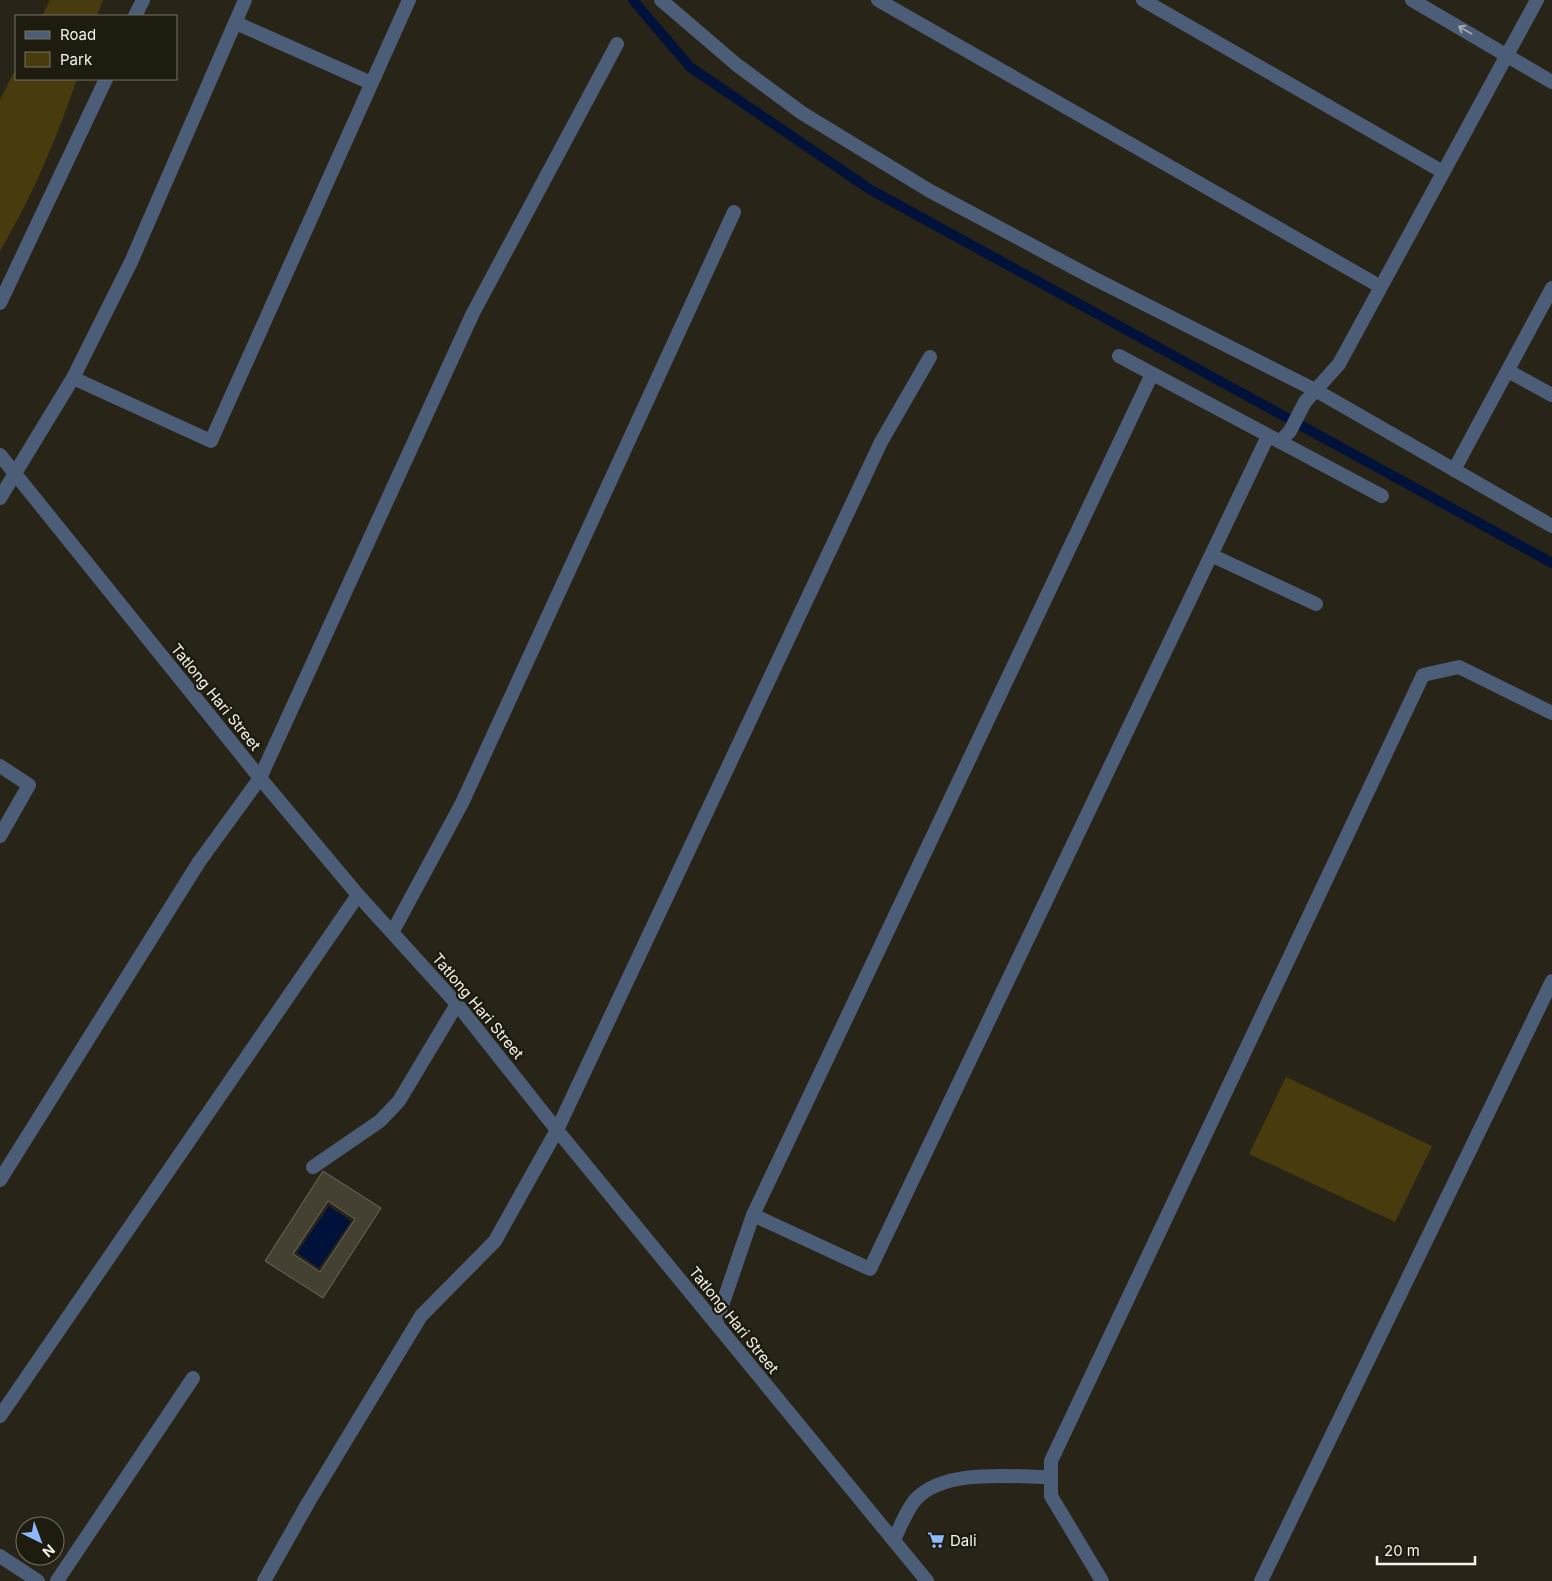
<svg xmlns="http://www.w3.org/2000/svg" width="1552" height="1581" viewBox="0 0 1552 1581" font-family="Inter,sans-serif">
<style>
.green{fill:#483c0e}
.water{fill:#00123a}
.lines{fill:none;stroke-linecap:round;stroke-linejoin:round}
.stream{stroke:#00123a;stroke-width:10}
.building{fill:#444133;stroke:#6d695b;fill-rule:evenodd}
.service{stroke:#4c5d77;stroke-width:14}
.minor{stroke:#4c5d77;stroke-width:14}
.tertiary{stroke:#4c5d77;stroke-width:14}
.oneway{stroke:#a1a8b2}
.labels{text-anchor:middle;dominant-baseline:central;stroke-width:5;stroke-linejoin:round;paint-order:stroke}
.street-label{font-size:15px;fill:#f6f4ec;stroke:#1e1b0f}
.poi-label{font-size:15px;fill:#f6f4ec;stroke:#1e1b0f;text-anchor:start}
</style>
<rect width="100%" height="100%" fill="#282418"/>
<path class="green" d="M50 0H103L97 16H42Z
M16 68V79H77C57 138 32 197 0 251V100Z
M1286 1077 1432 1146 1395 1222 1249 1154Z"/>
<path class="water" d="M329 1206 351 1221 319 1268 297 1253Z"/>
<g class="lines">
<path class="stream" d="M633 0 690 67 871 190 1552 563"/>
</g>
<path class="building" d="M323 1171 381 1208 323 1298 265 1261ZM328 1201 355 1219 320 1272 293 1254Z"/>
<g class="lines">
<path class="service" d="M135 16 143 0
M0 303 106 79
M313 1167 380 1121 399 1101 457 1004
M894 1540C900 1527 907 1509 916 1499 945 1468 1012 1477 1050 1477"/>
<path class="minor" d="M661 0 737 65 802 113 930 191 1095 279 1317 391 1552 526
M878 0 1381 287
M1143 0 1443 172
M1412 0 1552 82
M236 23 371 83
M1119 356 1382 496
M1508 371 1552 395
M73 378 211 441 409 0
M1280 442 1290 431 1305 402 1339 364 1537 0
M1454 470 1552 288
M0 498 73 378 131 262 245 0
M1211 555 1316 604
M0 766 29 785 0 836
M393 931 462 803 734 212
M0 1180 199 862 260 778 473 313 617 44
M753 1215 870 1269 1268 436
M716 1323 753 1215 1152 374
M0 1416 358 895
M0 1556 38 1581
M57 1581 193 1378
M264 1581 308 1503 421 1316 495 1241 557 1130 881 442 930 357
M1102 1581 1051 1496V1461L1423 675 1459 667 1552 713
M1261 1581 1552 981"/>
<path class="tertiary" d="M0 455 260 778 358 895 457 1004 557 1130 927 1581"/>
</g>
<defs><path id="oneway-shaft" d="M-6 0H5M1.5-3L5.5 0L1.5 3" fill="none" stroke-width="1.6" stroke-linecap="round" stroke-linejoin="round" transform="scale(1.25)"/></defs>
<use class="oneway" href="#oneway-shaft" transform="translate(1465 30) rotate(-150)"/>
<defs>
<g id="supermarket-bare" transform="scale(1.35)"><path d="M-6-5.5h2.5l.6 2H6L4.5 2H-2.5L-4.4-4H-6ZM-1.5 3.2a1.3 1.3 0 1 0 .1 0ZM3 3.2a1.3 1.3 0 1 0 .1 0Z" fill="#8db9fc" stroke="#1e1b0f" stroke-width="2.5" paint-order="stroke"/></g>
</defs>
<g fill-rule="evenodd">
<use href="#supermarket-bare" x="936" y="1540"/>
</g>
<g class="labels">
<g class="street-label">
<text transform="translate(216 697) rotate(51)">Tatlong Hari Street</text>
<text transform="translate(478 1006) rotate(50)">Tatlong Hari Street</text>
<text transform="translate(734 1320) rotate(51)">Tatlong Hari Street</text>
</g>
<g class="poi-label">
<text x="950" y="1540">Dali</text>
</g>
</g>
<rect x="15" y="15" width="162" height="65" fill="#1e1b0f" stroke="#747267"/>
<rect x="25" y="31" width="25" height="8" fill="#4c5d77" stroke="#747267"/>
<text x="60" y="40" font-size="15" fill="#f6f4ec">Road</text>
<rect x="25" y="52" width="25" height="15" fill="#483c0e" stroke="#747267"/>
<text x="60" y="65" font-size="15" fill="#f6f4ec">Park</text>
<g transform="translate(40 1541) rotate(138)"><circle r="24" fill="#1e1b0f" stroke="#747267"/>
<path d="M0-4L9 19L0 12L-9 19Z" fill="#8db9fc"/>
<text y="-8" font-size="14" font-weight="bold" text-anchor="middle" fill="#f6f4ec">N</text>
</g>
<path d="M1377 1556v8h98v-8" fill="none" stroke="#f6f4ec" stroke-width="2.5"/>
<text x="1384" y="1556" font-size="15" fill="#f6f4ec" stroke="#1e1b0f" stroke-width="4" paint-order="stroke">20 m</text>
</svg>
